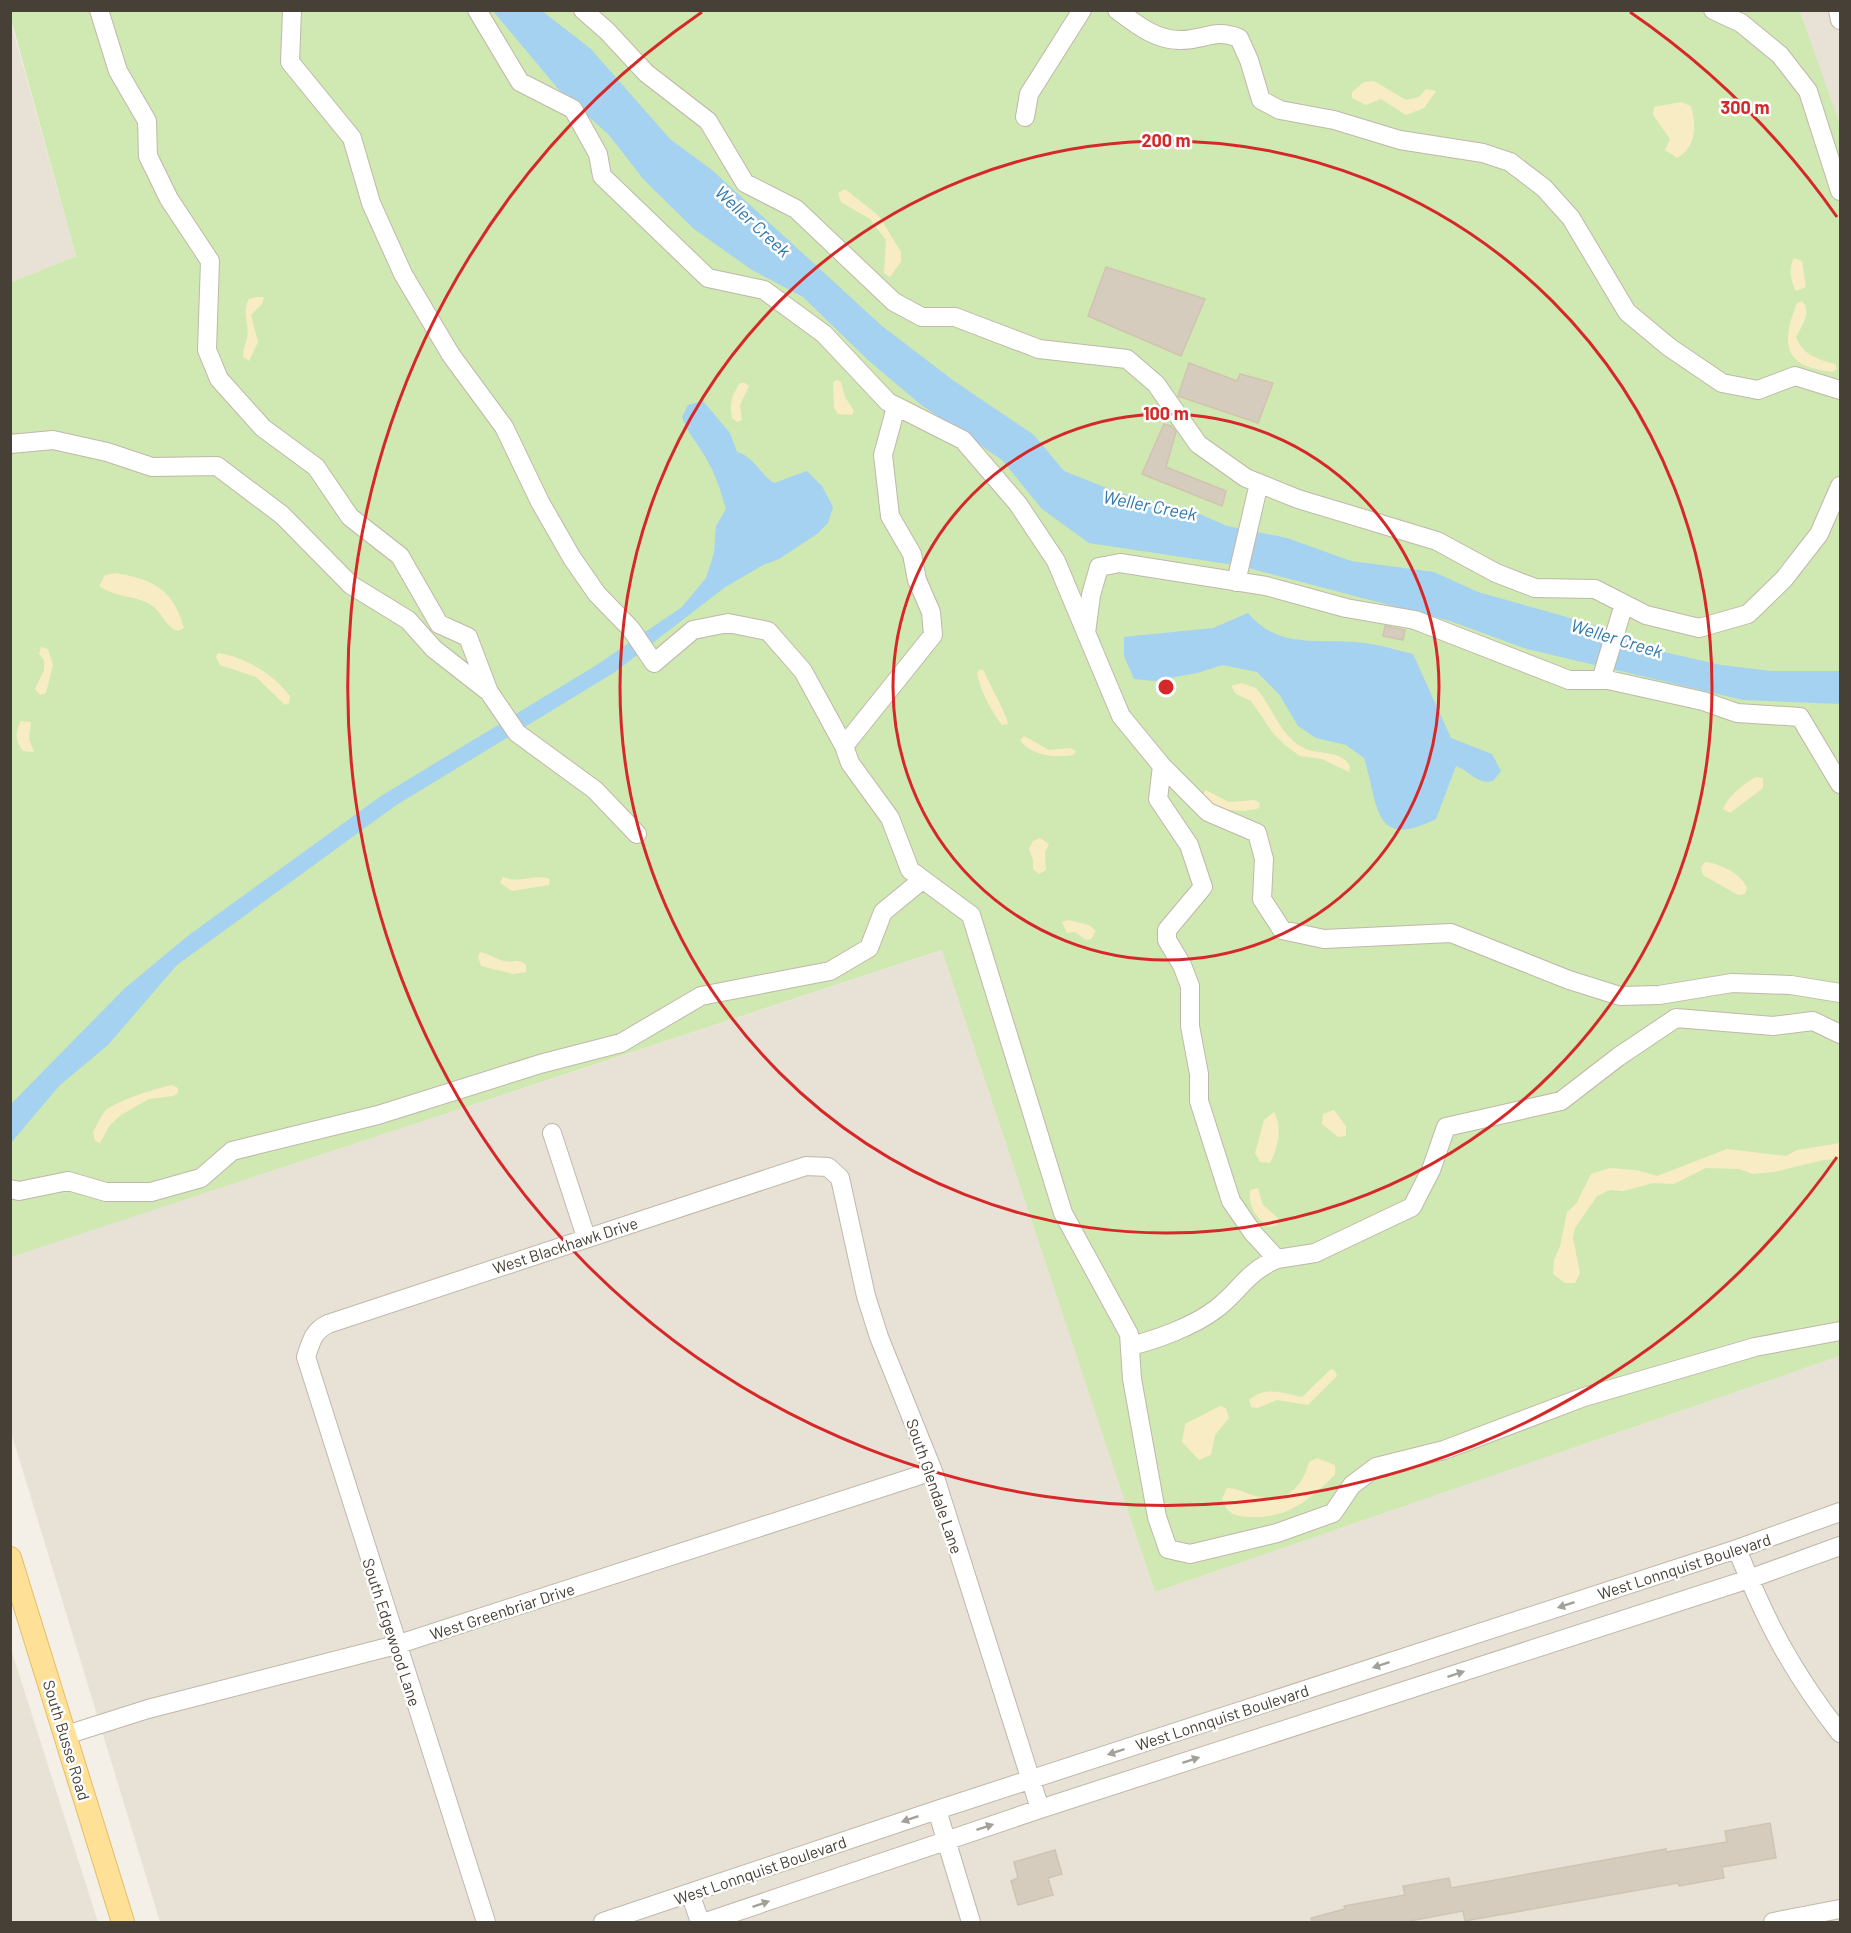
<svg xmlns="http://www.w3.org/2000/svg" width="1851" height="1933" viewBox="0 0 1851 1933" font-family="Barlow,sans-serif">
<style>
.residential{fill:#e8e2d6}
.green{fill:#d0e8b1}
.sand{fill:#f8ecc4}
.water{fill:#a4d2f0}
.building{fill:#d6ccbd;stroke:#d0c4b0;stroke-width:1.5}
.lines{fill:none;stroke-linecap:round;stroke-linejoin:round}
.minor-casing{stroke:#bfb8aa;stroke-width:20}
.major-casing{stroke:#e4bd66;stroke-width:24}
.minor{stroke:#fff;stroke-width:18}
.major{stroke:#fee097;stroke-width:22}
.oneway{fill:#a3a09a}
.ring{fill:none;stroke:#d62828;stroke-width:3}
.labels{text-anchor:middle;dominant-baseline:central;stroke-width:5;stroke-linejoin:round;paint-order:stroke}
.street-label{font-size:16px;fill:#474036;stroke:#fff}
.water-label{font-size:18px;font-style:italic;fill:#2e78ab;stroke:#fff}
.centre{fill:#d62828;stroke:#fff;stroke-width:3}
.ring-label{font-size:18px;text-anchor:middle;font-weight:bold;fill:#d62828;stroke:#fff;stroke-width:5;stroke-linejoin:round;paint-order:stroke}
</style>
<rect width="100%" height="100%" fill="#f4f0e8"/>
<path class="residential" d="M1800 11H1840V126Z
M10 19 76 256 11 282H10Z
M943 950 1155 1592 1840 1356V1922H160L11 1432 10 1257Z
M10 1649H11L98 1922H11Z"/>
<path class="green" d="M10 11H1800L1840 125V1356L1155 1592 942 950 11 1257V282L76 256 11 19Z"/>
<path class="sand" d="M1374 81 1406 100 1419 97 1426 89 1436 91 1424 108 1406 115 1381 99 1366 105 1352 98V92L1364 82Z
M1681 102 1691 106C1696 125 1697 147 1677 158L1665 150 1670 139 1653 115 1654 107Z
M845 189 879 216 901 252V262L890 277 884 273 886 240 870 219 841 202 838 193Z
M1794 258 1802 261 1806 287 1796 291C1791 282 1788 267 1794 258Z
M257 297H264L262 304 251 315 258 342 249 361 243 357C243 349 245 346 247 338 250 324 241 313 249 299Z
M1802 301C1812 312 1802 326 1796 337 1803 355 1817 359 1835 364L1837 369 1833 372C1782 367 1781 343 1797 303Z
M837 380 841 382 845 397 854 411 852 415 838 414 834 408 833 382Z
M740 383H745L749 386 740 405 742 420 737 422 732 418C729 404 732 395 740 383Z
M115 573C153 579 173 589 184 628L178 631C164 626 162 610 148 603 132 595 114 597 99 586L105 575Z
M41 647 48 649 53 665 46 693 40 695 35 689 44 670V660L39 654Z
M218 653C245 657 273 674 290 696L289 703 285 705 256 677 220 665 216 657Z
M980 669 984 671C988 682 1008 717 1008 724L1002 725C991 711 980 690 977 673Z
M1241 683 1256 688C1272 706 1280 735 1302 747 1317 756 1343 749 1350 767L1349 772 1322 759 1300 756 1286 746 1273 733 1251 701 1236 694 1231 686Z
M21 721 31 722 29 739 34 752 23 751C15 741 15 732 21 721Z
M1024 736 1049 750 1071 748 1076 752 1073 755C1055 758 1031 756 1020 740Z
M1756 777 1763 778V788L1730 813 1723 809C1726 798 1746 782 1756 777Z
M1206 790 1229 802 1254 800 1260 803 1259 808C1240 814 1216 811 1203 794Z
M1040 838 1049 844 1045 852 1046 870 1039 874 1033 869V860L1029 849 1033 841Z
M1705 862C1719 863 1741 873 1747 888L1745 894 1738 895 1703 875 1701 867Z
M503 877C519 884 534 873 550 879L549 885 512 891 500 883Z
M1068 920 1089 925 1096 931 1091 939 1086 940 1075 932 1067 933 1062 922Z
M480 952C489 954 496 959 504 961 514 964 517 957 526 965V972L513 974 481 966 478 957Z
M172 1085 178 1088V1093L173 1096 149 1099 121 1115 110 1125 100 1143 95 1141 93 1132C97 1125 100 1117 105 1111 115 1101 157 1088 172 1085Z
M1334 1110 1346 1126V1136L1338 1137 1322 1124 1323 1114Z
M1274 1112C1283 1127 1278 1148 1270 1163L1260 1162 1255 1153 1264 1120Z
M1840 1143V1159L1824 1160 1774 1172 1753 1174 1739 1169 1706 1168 1674 1184 1654 1183 1623 1191 1610 1190 1597 1196 1575 1228 1573 1238 1580 1273 1575 1283H1565L1553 1274 1554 1260 1560 1246 1567 1212 1576 1204 1591 1174 1610 1168 1636 1170 1657 1176 1727 1149 1786 1156 1797 1150Z
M1258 1188 1263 1205 1278 1218 1277 1225 1269 1227C1256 1218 1248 1206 1250 1190Z
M1331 1369 1335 1371 1337 1376 1308 1405 1277 1400 1258 1408 1251 1407 1249 1400C1266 1385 1284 1394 1302 1397Z
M1220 1406 1226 1408 1229 1418 1215 1435 1211 1455 1199 1460 1182 1442 1185 1424Z
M1317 1458 1335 1465V1475C1308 1500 1290 1518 1251 1517 1236 1517 1227 1514 1222 1499L1227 1488C1241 1488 1251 1497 1265 1498 1290 1501 1303 1484 1309 1462Z"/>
<path class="water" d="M493 11H542L591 49 670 139 712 170 882 326 954 381 1034 435 1064 471 1117 492 1193 511 1227 526 1287 538 1351 561 1434 572 1478 592 1588 623 1664 652 1721 665 1771 671H1840V704L1743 700 1527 649 1450 621 1241 566 1089 543 1042 509 1002 460 920 404 868 360 803 297 752 270 694 229 644 180 609 135 560 91Z
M703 401 730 433 737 452C753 456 760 474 774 483L807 471 822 486 833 507 828 523 817 534 779 559 763 565 724 588 615 672 395 806 177 965 108 1045 59 1086 11 1143V1104L125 988 189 935 381 796 595 666 682 607 706 578 714 553 716 526 726 509C720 489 715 472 704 455 696 441 687 432 682 417L688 405Z
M1248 613C1280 651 1320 637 1364 643 1380 645 1397 650 1413 654L1451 738 1492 754 1501 771 1493 781C1477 785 1470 771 1456 766L1436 819C1372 851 1379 805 1364 758L1346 745 1316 738 1298 726 1279 694 1257 672 1223 665 1197 673 1154 681 1134 679 1124 656V637L1213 628Z"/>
<path class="building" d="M1106 267 1205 299 1181 356 1088 316Z
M1189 363 1237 381 1240 374 1273 383 1258 423 1178 396Z
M1164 424 1171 426 1176 432 1166 467 1226 491 1222 506 1142 474Z
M1385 626 1405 630 1403 640 1383 636Z
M1770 1823 1776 1858 1722 1867 1724 1878 1679 1886 1678 1883 1465 1921 1463 1911 1399 1923H1312L1311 1918 1345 1909 1344 1906 1405 1895 1403 1886 1449 1878 1451 1888 1666 1849V1852L1727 1842 1725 1831Z
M1055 1850 1062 1874 1048 1878 1053 1895 1018 1905 1011 1881 1018 1878 1014 1862Z"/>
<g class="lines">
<g class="minor-casing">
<path id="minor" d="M99 10 118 71 147 121 148 156 169 199 210 261 207 350 219 379 263 428 316 467 350 517 400 556 439 624 468 637 489 692
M292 10 290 62 352 138 371 203 403 274 451 355 504 427 540 502 572 558 597 594 631 629 654 663 693 630 728 623 768 631 803 671 844 746
M477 10 520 82 573 109 598 154 602 176 708 278 764 290 824 334 888 402 963 440 1018 504 1056 561 1121 716 1162 766 1208 812 1257 833 1264 859 1262 899 1282 930 1324 939 1451 933 1569 980 1620 996 1659 995 1732 983 1791 985 1840 993
M583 10 607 31 646 73 708 121 745 183 796 209 894 302 922 317H955L1039 349 1127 359 1156 384 1198 444 1246 478 1298 499 1437 541 1496 573 1535 588 1595 589 1646 615 1699 628 1748 614 1784 579 1819 534 1840 486
M1117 10C1136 24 1155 40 1180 40 1205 40 1214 28 1239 38L1249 60 1261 100 1280 110 1334 120 1400 140 1483 153 1510 162 1544 188 1571 218 1627 312 1669 347 1722 383 1758 390 1795 376 1840 390
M1713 10 1741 23 1780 55 1808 91 1840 191
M1838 10 1840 20
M1025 117 1029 94 1082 10
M896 407 883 455 890 516 912 554 917 580 931 612 933 635 844 746 850 763 890 818 910 870 971 915 1063 1213 1129 1334 1132 1379 1157 1517 1168 1549 1190 1554 1277 1533 1333 1513 1352 1485 1376 1467 1444 1450 1584 1397 1755 1347 1840 1331
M10 444 53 440 107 452 152 467 217 466 282 515 351 585 408 620 434 649 489 692 517 733 595 790 637 834
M1236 582 1259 483
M1086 633 1091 595 1099 567 1120 563 1266 586 1346 608 1415 620 1569 680H1608L1703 701 1737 713 1800 717 1840 784
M1601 680 1624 604
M1162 766 1158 799 1189 845 1203 887 1167 930V940L1182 965 1190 986V1026L1199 1074V1101L1231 1201 1253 1233 1277 1259 1315 1253 1412 1207 1431 1170 1446 1127 1561 1101 1618 1057 1676 1018 1773 1026 1813 1021 1840 1034
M552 1133 586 1237
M10 1189 19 1191 68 1181 106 1192H151L201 1178 232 1151 378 1115 540 1064 621 1043 701 996 830 971 869 948 883 912 922 880
M1130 1346C1156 1340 1194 1326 1216 1309 1240 1291 1245 1273 1277 1259
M1737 1549C1766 1622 1792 1672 1840 1733
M66 1735 148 1709 396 1645 933 1471
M937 1810 971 1922
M690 1893 700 1922
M486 1922 306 1357C311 1342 313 1331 328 1324L806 1166 828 1167 840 1178 866 1296 879 1337 933 1471 1040 1809
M603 1922 937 1810 1737 1549 1840 1512
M706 1922 1040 1809 1749 1579 1840 1546
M1773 1922 1840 1909"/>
</g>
<g class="major-casing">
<path id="major" d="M10 1558 123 1922"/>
</g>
<use href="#minor" class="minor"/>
<use href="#major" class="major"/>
</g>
<defs><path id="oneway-solid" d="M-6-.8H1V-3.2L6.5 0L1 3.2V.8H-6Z" transform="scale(1.5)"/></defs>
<g class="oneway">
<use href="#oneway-solid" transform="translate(1566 1605) rotate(162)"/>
<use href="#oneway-solid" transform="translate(1381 1665) rotate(162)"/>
<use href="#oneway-solid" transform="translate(1456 1674) rotate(-18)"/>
<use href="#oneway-solid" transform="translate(1116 1752) rotate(162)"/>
<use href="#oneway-solid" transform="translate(1191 1760) rotate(-18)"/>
<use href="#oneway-solid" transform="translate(910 1819) rotate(161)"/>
<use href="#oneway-solid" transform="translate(985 1827) rotate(-18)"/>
<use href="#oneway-solid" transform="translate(761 1904) rotate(-19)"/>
</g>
<g class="ring">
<circle cx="1166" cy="687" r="273"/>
<circle cx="1166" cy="687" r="546"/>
<path d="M1837 1157A819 819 0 1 1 702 12M1630 12A819 819 0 0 1 1837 217"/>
</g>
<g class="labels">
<g class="street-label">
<text transform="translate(565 1245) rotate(-18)">West Blackhawk Drive</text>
<text transform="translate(935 1486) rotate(71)">South Glendale Lane</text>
<text transform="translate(1684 1566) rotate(-18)">West Lonnquist Boulevard</text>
<text transform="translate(502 1611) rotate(-18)">West Greenbriar Drive</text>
<text transform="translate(392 1632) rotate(72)">South Edgewood Lane</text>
<text transform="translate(1222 1717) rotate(-18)">West Lonnquist Boulevard</text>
<text transform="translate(67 1740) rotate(73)">South Busse Road</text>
<text transform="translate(760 1870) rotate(-19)">West Lonnquist Boulevard</text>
</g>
<g class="water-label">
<text transform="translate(753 221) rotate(43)">Weller Creek</text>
<text transform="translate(1150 505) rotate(11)">Weller Creek</text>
<text transform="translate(1617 638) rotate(17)">Weller Creek</text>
</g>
</g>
<circle cx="1166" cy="687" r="9" class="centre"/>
<g class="ring-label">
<text x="1745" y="114">300 m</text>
<text x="1166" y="147">200 m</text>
<text x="1166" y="420">100 m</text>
</g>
<rect width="1851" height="1933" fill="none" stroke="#474036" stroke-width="24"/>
</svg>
